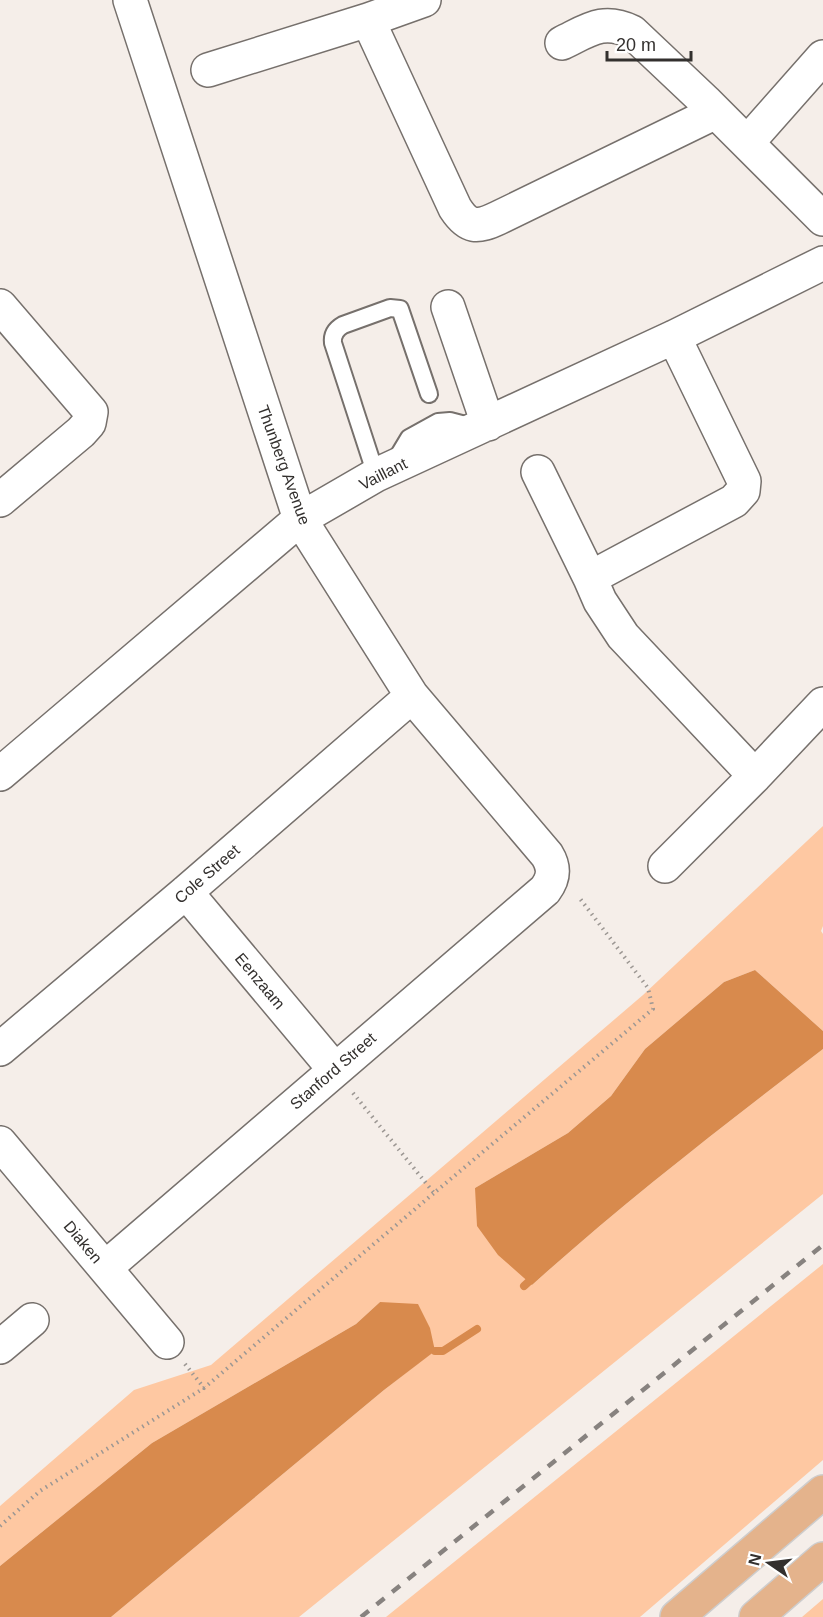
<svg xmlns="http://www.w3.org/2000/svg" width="823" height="1617" viewBox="0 0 823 1617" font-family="Arial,sans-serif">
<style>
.green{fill:#fec8a2}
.water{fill:#d88a4d}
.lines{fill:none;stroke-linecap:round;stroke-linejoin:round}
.stream{stroke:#d88a4d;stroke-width:8}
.lane-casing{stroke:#76706c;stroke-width:20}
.street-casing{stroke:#76706c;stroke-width:36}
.primary-casing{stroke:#cecdcd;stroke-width:36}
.path{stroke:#9c9793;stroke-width:4;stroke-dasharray:1.5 4.5;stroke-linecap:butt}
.lane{stroke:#fff;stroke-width:16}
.street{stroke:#fff;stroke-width:33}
.primary{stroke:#e4b38c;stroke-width:33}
.rail{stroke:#87827f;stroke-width:4.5;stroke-dasharray:10 10;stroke-linecap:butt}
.labels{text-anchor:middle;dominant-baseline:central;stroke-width:4.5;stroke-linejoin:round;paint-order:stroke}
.street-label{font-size:16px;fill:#33302e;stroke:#fff}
</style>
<rect width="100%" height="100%" fill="#f5eee9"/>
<path class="green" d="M823 826V926L821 931 823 934V1031L755 970 724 982 645 1049 611 1096 568 1133 475 1188 532 1285C625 1201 724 1125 823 1049V1194L299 1617H111L384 1390 434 1351 380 1302 356 1324 152 1443 0 1566V1506L134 1390 211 1365 643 995Z
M823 1264V1460L640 1617H386Z
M823 1599V1617H802Z"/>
<path class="water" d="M755 970 823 1031V1049C724 1125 625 1201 532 1285L498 1255 477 1226 475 1188 568 1133 611 1096 645 1049 724 982Z
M380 1302 418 1304 430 1328 435 1351 384 1390 111 1617H0V1566L152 1443 356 1324Z"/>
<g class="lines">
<path class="stream" d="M524 1286 536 1275
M435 1351H443L477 1329"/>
<g class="lane-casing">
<path id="lane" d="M394 463 409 438 438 422 450 421 473 427
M376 475 333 343C332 335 336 329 343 325L390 308 400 309 429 394"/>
</g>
<g class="street-casing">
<path id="street" d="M424 0 368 20 455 208C468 228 477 228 498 218L716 112
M562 43C589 30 603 18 632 32L705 101 823 219
M208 70 368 20
M747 143 823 57
M0 306 91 412 89 423 81 432 0 500
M448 307 488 424
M674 337 744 481 743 491 734 501 590 578 600 601 623 636 755 776 823 704
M538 472 590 578
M0 774 300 519 376 475 674 337 823 263
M665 866 755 776
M186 892 335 1070
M0 1049 186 892 412 696
M0 1143 167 1342
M105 1268 545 890C554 878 555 868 547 855L412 696 300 519 130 0
M0 1347 32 1320"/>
</g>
<g class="primary-casing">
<path id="primary" d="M677 1617 823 1492
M756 1617 823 1559"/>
</g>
<path class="path" d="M353 1093 434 1193 653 1009 648 988 578 896
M185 1364 204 1388 434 1193
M0 1526 40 1491 204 1388"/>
<use href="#lane" class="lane"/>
<use href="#street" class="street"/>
<use href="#primary" class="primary"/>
<path class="rail" d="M361 1617 823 1245"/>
</g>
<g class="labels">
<g class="street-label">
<text transform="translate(284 465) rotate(70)">Thunberg Avenue</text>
<text transform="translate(383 474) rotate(-27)">Vaillant</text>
<text transform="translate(207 874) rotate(-41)">Cole Street</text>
<text transform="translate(260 981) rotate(50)">Eenzaam</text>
<text transform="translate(333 1071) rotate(-41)">Stanford Street</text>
<text transform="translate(83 1242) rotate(50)">Diaken</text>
</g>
</g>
<g transform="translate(769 1563) rotate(284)" stroke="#ffffff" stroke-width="4.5" paint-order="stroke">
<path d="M0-4.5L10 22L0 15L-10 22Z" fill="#33302e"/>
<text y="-9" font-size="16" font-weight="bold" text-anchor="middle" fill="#33302e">N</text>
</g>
<path d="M607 51v9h84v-9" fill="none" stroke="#33302e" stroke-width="3"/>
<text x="616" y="51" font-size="18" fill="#33302e" stroke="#ffffff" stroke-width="4.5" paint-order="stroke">20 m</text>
</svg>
